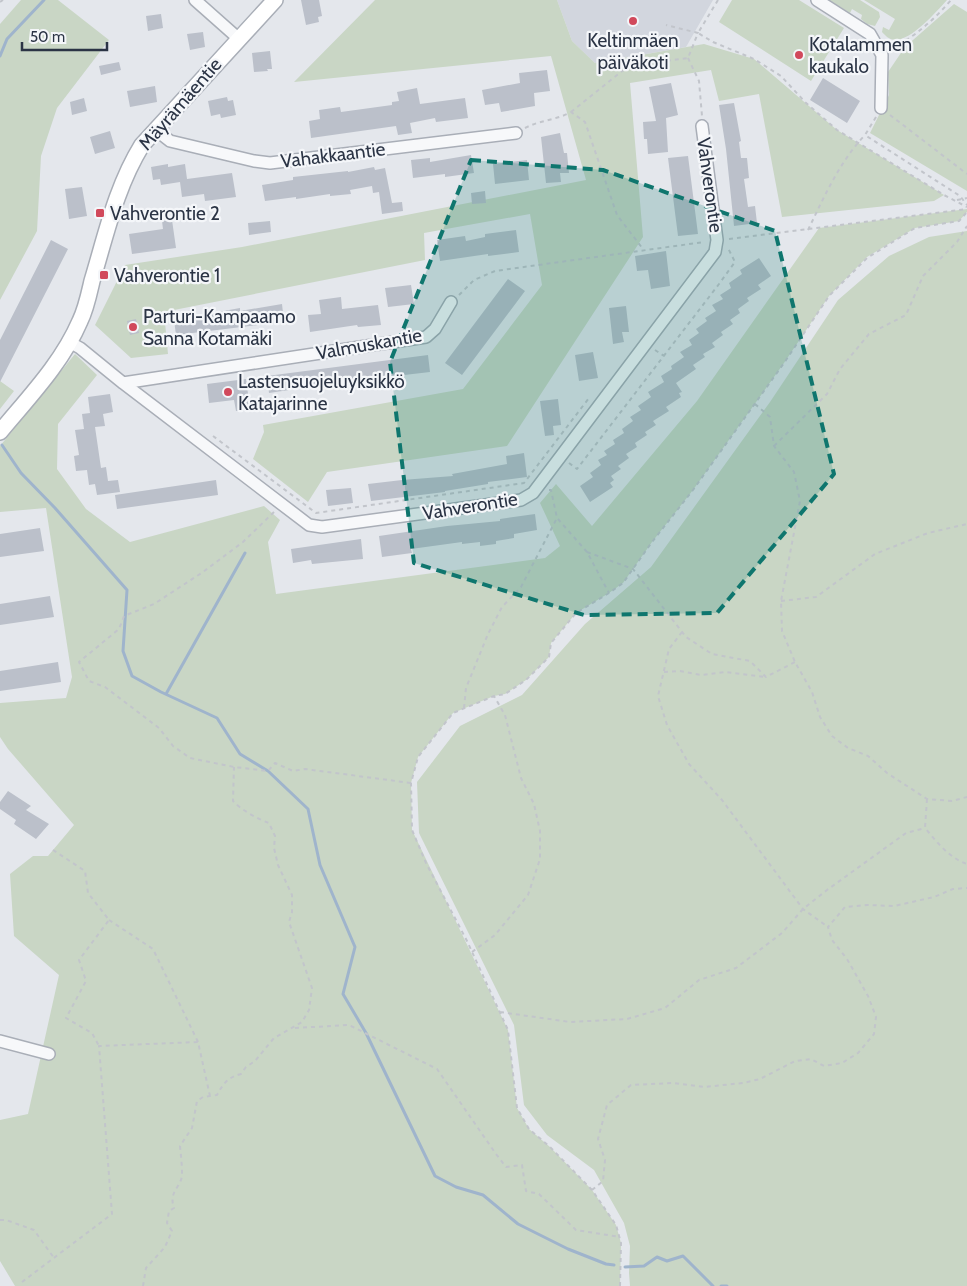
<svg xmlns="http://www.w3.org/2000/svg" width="967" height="1286" viewBox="0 0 967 1286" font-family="Cabin,sans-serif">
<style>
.built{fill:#d2d6de}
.green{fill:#c9d6c5}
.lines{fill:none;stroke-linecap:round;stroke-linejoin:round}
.stream{stroke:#9fb4cc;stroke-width:3}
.building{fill:#bbc0ca}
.street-casing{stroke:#a9aeb7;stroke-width:14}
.secondary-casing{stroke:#a9aeb7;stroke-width:18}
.path{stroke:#c2c5cb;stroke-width:2;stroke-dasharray:4 4;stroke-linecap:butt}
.street{stroke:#f7f8fa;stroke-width:11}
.secondary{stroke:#fff;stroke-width:15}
.marked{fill:#0f766e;fill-opacity:0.2;stroke:#0f766e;stroke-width:4;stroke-dasharray:10 6;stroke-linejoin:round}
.poi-dot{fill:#d1495b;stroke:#f4f6f9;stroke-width:2}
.labels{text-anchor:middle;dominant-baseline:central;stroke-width:4.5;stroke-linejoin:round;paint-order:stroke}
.poi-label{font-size:19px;fill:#2b3445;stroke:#f4f6f9;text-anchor:start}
.street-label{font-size:19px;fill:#2b3445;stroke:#f4f6f9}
</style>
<rect width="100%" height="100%" fill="#e4e7ec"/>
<path class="built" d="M557 0H713L686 47 595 63 572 41Z"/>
<path class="green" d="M21 0H58L109 40 57 108 41 156 37 231 0 300V24Z
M375 0H557L572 41 595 63 704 44 754 59 837 130 944 195 934 201 782 217 759 94 719 101 711 70 630 83 643 237 507 446 327 472 308 502 253 459 264 432 263 425 463 389 542 285 530 214 424 233 425 260 164 312 168 354 131 358 95 325 125 265 242 247 586 180 551 56 294 82Z
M732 0H799L844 28 811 81 719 22Z
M829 0H860L879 12 880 17 875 26 867 24 861 19 862 15 852 9 850 13Z
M864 0H947C936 12 912 40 895 40 888 39 886 36 882 32L883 27 889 30 895 19Z
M954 4 967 12V191L870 133 889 95 888 72 905 47Z
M967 209V212L959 221 915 228 867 257 829 296 784 363 693 490 652 542 623 583 609 593 576 613 551 643 549 657 526 680 505 694 494 696 453 713 418 757 411 783 412 830 508 1030 517 1108 529 1129 550 1147 592 1190 616 1225 621 1243 620 1286H15L0 1261V1120L28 1114 59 975 14 936 10 874 33 856H48L74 825 8 749 0 737V703L66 698 72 677 46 508 0 512V446L75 354 97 375 58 424 57 469 86 509 130 542 264 506 280 520 268 542 276 594 545 558 560 546 540 503 556 484 592 526 697 401 819 228Z
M967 231V1286H630L629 1273 630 1246 624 1223 594 1170 547 1135 524 1105 514 1025 419 833 417 782 460 726 522 695 585 624 651 567 770 402 838 300 889 256 929 237Z
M0 381 14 391 0 409Z"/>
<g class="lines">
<path class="stream" d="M0 56 7 39 44 0
M2 445 21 473 55 508 127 590 123 651 132 676 161 692 217 718 240 754 268 771 308 809 320 865 355 947 343 994 366 1033 435 1176 456 1187 483 1195 518 1224 568 1249 606 1264 614 1265
M166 694 245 553
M625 1267 644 1266 657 1257 667 1261 683 1256 713 1286
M721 1286H727"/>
</g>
<path class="building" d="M301 0H319L322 16 318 17 319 22 306 25Z
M161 14 163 28 148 31 146 16Z
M203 32 205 47 190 50 187 34Z
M270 51 272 69H267L268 71 254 72 252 53Z
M119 62 121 70 101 75 99 66Z
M547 70 550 91 534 93 535 106 501 112 499 103 485 105 482 90 520 83 519 73Z
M823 78 860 101 847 123 810 100Z
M671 83 678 115 666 118 668 152 648 154 647 139H644L643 122 656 121 649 87Z
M155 86 157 102 130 107 127 91Z
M417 88 420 104 465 98 468 118 436 122 435 118 410 123 412 133 398 135 396 126 311 138 309 121 320 119 319 110 340 107 341 112 392 105V102L399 101 397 92Z
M227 97 228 101 233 100 236 115 221 118 220 114 211 116 208 101Z
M84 98 87 111 72 115 70 102Z
M734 103 741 141 739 142 741 158H747L749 178 744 179 748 207 755 206 757 223 734 226 726 149 719 105Z
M110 131 115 148 95 154 90 137Z
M560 133 564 153H567L569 173H560L561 182 546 183 541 137Z
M471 155 474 173 445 177V174L413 178 411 160 430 158V162Z
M688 156 698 234 678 236 668 158Z
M527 160 529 180 495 184 493 164Z
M168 164V167L185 164 187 179 232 173 236 197 205 201 204 194 182 197 180 182 161 185 160 179 153 180 151 167Z
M374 167 375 170 385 168 392 203 402 202 403 211 382 214 379 192 373 193 372 186 350 190 351 194 330 196V194L296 199V197L265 201 262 185 293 180V177L348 171V172Z
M82 187 87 216 69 219 65 189Z
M485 191 486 203 472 204 471 193Z
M172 220 176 248 132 254 129 234 163 229 162 221Z
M270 221 271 232 249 235 248 223Z
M516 230 519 252 488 256V254L440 261 437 240 465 236 466 241 485 237V234Z
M51 240 68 249 0 382V340Z
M666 251 670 286 651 289 648 270 637 271 635 256Z
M759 258 771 276 758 285 761 289 747 298 749 301 738 309 740 313 730 320 733 324 721 332 723 335 712 343 715 347 703 354 705 357 693 365 696 369 676 383 682 392 679 393 681 397 666 407 669 411 653 421 656 425 645 432 647 435 635 443 637 447 626 454 629 458 618 466 621 469 611 476 614 480 610 483 613 487 590 502 580 486 593 477 590 473 601 465 598 460 607 455 604 451 615 444 613 440 624 433 622 429 633 421 630 417 641 410 638 406 651 397 648 392 664 382 661 376 672 369 671 366 684 357 680 352 692 345 689 340 699 333 696 329 707 321 705 318 716 311 712 305 723 299 720 295 731 288 729 283 742 274 740 270Z
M508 279 525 291 462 375 445 363Z
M411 285 414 304 388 307 385 288Z
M341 297 342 309 378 305 381 325 358 327 357 325 310 332 308 315 321 314 319 300Z
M282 304 284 322 176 335 174 320 240 308V311Z
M626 306 629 332H622L624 342 613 344 609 308Z
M136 319 139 333 130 335 127 321Z
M593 352 598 378 579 381 575 355Z
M428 355 430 372 336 383 269 393 267 376Z
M246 379 250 409 236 411 234 400 209 403 207 384Z
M110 394 113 412 103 414 105 426 95 427 101 468 106 467 108 481 118 480 120 492 97 495 95 484 89 485 87 470 76 471 74 456 79 455 75 430 84 429 82 414 90 413 88 397Z
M558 399 561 425 553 426 554 435 545 436 540 401Z
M524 453 527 477 488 482V484L445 491V492L371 501 368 484 402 480 453 476 452 474 507 464 506 456Z
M216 480 218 495 117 509 115 495Z
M351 488 353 503 328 506 326 490Z
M535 514 537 530 514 534V538L496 541V544L480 546V542L462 544V542L411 549 412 553 382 557 379 536 447 526 500 521V519Z
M40 528 44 551 0 557V534Z
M361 539 363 559 312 564 311 560 293 563 291 549Z
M50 596 54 617 0 625V604Z
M58 662 61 682 0 691V671Z
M8 791 31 806 26 810 49 824 36 839 14 824 16 820 0 809V802Z"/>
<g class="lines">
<g class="street-casing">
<path id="street" d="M195 0 239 39
M817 0 870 34 882 55 881 108
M156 130 170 141 254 161 270 163 516 133
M71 343 80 348 123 383 309 525 322 527 521 500 533 493 715 252 717 240 702 126
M123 383 426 337 435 329 451 302
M0 1041 49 1054"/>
</g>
<g class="secondary-casing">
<path id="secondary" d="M0 432C29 397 62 363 80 321 86 309 89 294 92 281 106 235 116 187 142 145L275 0"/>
</g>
<path class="path" d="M718 0 698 33 713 42 754 59 781 76 805 102 837 130 944 195 967 207
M0 2 3 0
M892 49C915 36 934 20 951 0
M688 58 699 81 702 116
M571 112 622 71 634 65 688 58 698 33 666 25
M890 115 967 174
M876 117 865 135 960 196 967 205
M525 128C540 120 557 120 571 112L585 122 617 215 643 249
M957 200 967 198
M808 230C824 197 839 163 864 136
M729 239 967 209
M459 295 474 280 495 271 704 242
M655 350 664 356
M755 404 770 417 774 446 794 472 800 501 781 601 782 631 795 662 812 692 820 717 832 736 848 748 868 756 887 773 927 799 952 801 967 797
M213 436 316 513 524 483 589 398
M774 446 827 394 840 369 869 334 906 315 923 276 957 242 967 226
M569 463 577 469 719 284 735 262 728 248
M549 490H551L557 518 587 552 609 593
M274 512 243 542 203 572 154 604 124 616 119 629 79 662 89 681 105 687 159 728 173 746 190 758 234 767 268 771 275 763 293 771 305 769 411 783
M587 552 633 569 686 637 712 654 750 661 766 677 795 662
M781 601 816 597 875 554 928 533 967 524
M682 632 669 649 658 696 667 725 689 764 722 800 803 909 828 927
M664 672 680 671 701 675 726 672 766 677
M464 708 466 688 488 634 502 607 521 587 557 518
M927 799 925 828C937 842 949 858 967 864
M53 850 85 871 88 893 109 920 79 960 86 981 66 1018 92 1033 99 1046
M109 920 153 949 198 1042
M472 952 495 935 528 895 540 859V831L534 804 521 778 505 715 494 696
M500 1012 570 1022 627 1019 665 1008 699 980 736 968 782 933 803 909 827 890 906 833 925 828
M295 1028 349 1025 437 1069 496 1154 506 1167 522 1165 526 1191 539 1194 576 1230 620 1237
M592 1190 603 1181 605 1160 598 1139 607 1105 631 1085 673 1083 704 1087 743 1083 760 1079 795 1061 811 1059 824 1066 842 1063 858 1053 874 1034 876 1017 868 996 847 959 832 940 828 927 845 907 867 905 894 906 934 897 953 889 967 888
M0 1220H6L34 1230 54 1258
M22 1282 112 1214 99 1046 198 1042 210 1096
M143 1286 146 1268 165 1247 172 1231 167 1223 169 1211 174 1208C168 1191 182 1187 182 1174 182 1165 181 1156 180 1146L192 1128 197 1101 203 1097 217 1095C223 1084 228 1077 241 1074L246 1067 255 1061 274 1038 302 1022 309 1010 312 988 289 922 292 912V895L278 865 274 848 275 836 269 823C258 819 241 810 233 801L234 767
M620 1286 621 1243 616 1225 592 1190 550 1147 529 1129 517 1108 508 1030 467 941 426 863 412 830 411 783 418 757 453 713 494 696 505 694 526 680 549 657 551 643 576 613 609 593 623 583 652 542 693 490 784 363 829 296 867 258 915 228 959 221 967 212"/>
<use href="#street" class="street"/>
<use href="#secondary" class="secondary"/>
</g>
<path class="marked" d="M471 160 603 170 775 231 834 474 717 613 584 615 414 563 390 362Z"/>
<g class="poi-dot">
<circle cx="633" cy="21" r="5"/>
<circle cx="799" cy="55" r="5"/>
<rect x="95" y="208" width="10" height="10" rx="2.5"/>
<rect x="99" y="270" width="10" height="10" rx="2.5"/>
<circle cx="133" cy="327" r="5"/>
<circle cx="228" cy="392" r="5"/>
</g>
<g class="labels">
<g class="poi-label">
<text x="633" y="40" text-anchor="middle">Keltinmäen<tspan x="633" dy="22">päiväkoti</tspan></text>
<text x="809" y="44">Kotalammen<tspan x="809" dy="22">kaukalo</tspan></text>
<text x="110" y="213">Vahverontie 2</text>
<text x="114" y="275">Vahverontie 1</text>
<text x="143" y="316">Parturi-Kampaamo<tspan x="143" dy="22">Sanna Kotamäki</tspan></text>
<text x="238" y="381">Lastensuojeluyksikkö<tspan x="238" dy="22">Katajarinne</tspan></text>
</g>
<g class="street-label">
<text transform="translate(180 104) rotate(-49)">Mäyrämäentie</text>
<text transform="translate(333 155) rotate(-7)">Vahakkaantie</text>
<text transform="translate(710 185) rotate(82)">Vahverontie</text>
<text transform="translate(369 344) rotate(-10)">Valmuskantie</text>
<text transform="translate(470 506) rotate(-9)">Vahverontie</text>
</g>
</g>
<path d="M22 42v8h85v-8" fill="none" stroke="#2b3445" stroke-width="2.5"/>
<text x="30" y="42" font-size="15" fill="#2b3445" stroke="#f4f6f9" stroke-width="4" paint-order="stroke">50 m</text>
</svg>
